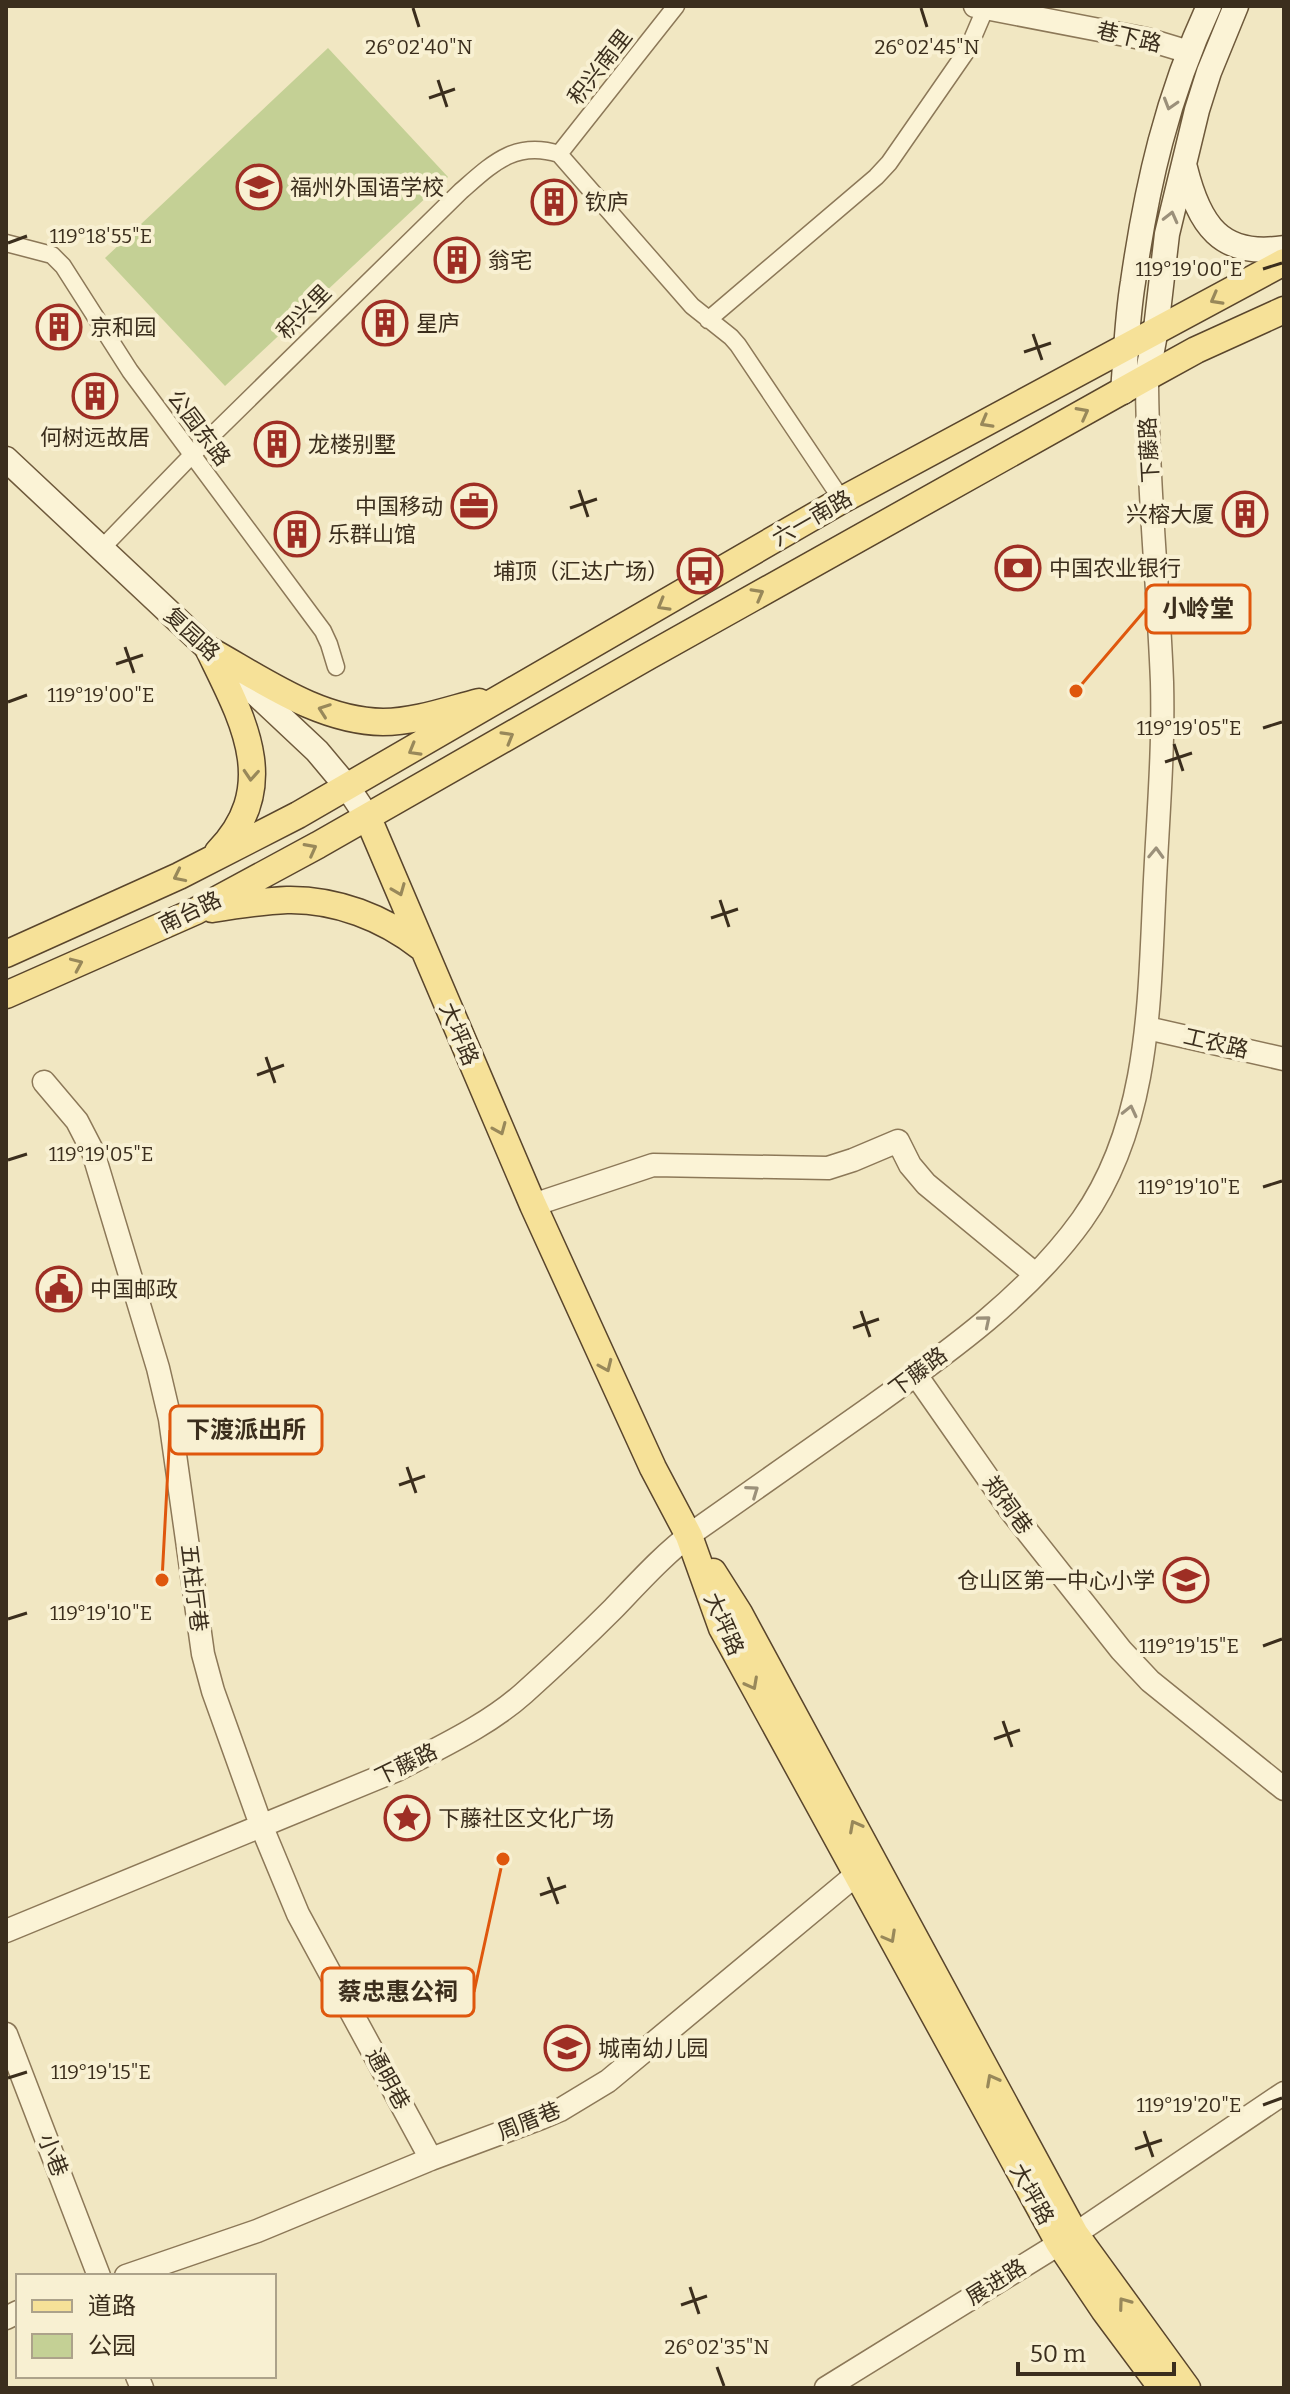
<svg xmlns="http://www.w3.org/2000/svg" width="1290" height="2394" viewBox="0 0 1290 2394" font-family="Bitter,'Noto Sans SC',serif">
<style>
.green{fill:#c4d095}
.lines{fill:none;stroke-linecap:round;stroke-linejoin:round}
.minor-casing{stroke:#8c7858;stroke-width:19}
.tertiary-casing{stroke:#8c7858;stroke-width:25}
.secondary-casing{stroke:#6e593b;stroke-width:27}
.primary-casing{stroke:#59452c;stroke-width:29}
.minor{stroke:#fbf3d6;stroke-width:16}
.tertiary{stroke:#fbf3d6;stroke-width:22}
.secondary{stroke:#fbf3d6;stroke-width:24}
.primary{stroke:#f6e198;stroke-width:26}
.oneway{stroke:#9b907a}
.oneway2{stroke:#98885a}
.ticks{fill:none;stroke:#3b2e1d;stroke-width:3}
.labels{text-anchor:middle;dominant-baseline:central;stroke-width:8;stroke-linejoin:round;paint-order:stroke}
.street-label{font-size:22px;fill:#3b2e1d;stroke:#f8f0d2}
.poi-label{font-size:22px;fill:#3b2e1d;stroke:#f8f0d2;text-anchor:start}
.ticks-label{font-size:20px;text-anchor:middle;fill:#3b2e1d;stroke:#f8f0d2;stroke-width:8;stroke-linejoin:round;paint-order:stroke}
.leader{fill:none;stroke:#df570d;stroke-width:3}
.callout-dot{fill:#df570d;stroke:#f8f0d2;stroke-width:3}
.callout{fill:#f8f0d2;stroke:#df570d;stroke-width:3}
.callout-label{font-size:24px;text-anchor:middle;font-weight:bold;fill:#3b2e1d}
</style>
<rect width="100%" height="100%" fill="#f1e7c2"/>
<path class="green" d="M328 48 448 177 225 386 105 258Z"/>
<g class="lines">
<g class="minor-casing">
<path id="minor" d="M559 154 692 306 731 337 738 345 842 500
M559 154 676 6
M6 243 52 255 63 266 130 371 323 631 329 644 336 667
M708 320 876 177 889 163 968 49 986 7
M102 548 192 455 461 191C492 164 515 140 559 154"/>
</g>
<g class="tertiary-casing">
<path id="tertiary" d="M975 6 1146 39 1189 52
M1147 1028 1284 1059
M44 1082 77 1121 93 1152 158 1368 170 1419 203 1654 213 1691 261 1825 298 1914 431 2159
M533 1205 653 1165 828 1168 853 1160 898 1141 910 1165 926 1184 1035 1274
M916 1375 1011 1511 1121 1650 1150 1681 1284 1789
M6 1931 397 1770C440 1747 487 1726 524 1693 554 1666 584 1638 613 1609 639 1582 665 1553 695 1531 752 1491 810 1450 867 1410 944 1355 1026 1298 1082 1220 1148 1127 1149 1009 1154 901 1157 828 1164 755 1162 682 1158 580 1147 479 1147 377
M6 2034 99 2276
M126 2276 257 2231 431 2159 541 2118 560 2110 608 2081 869 1864
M6 2318 18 2312
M137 2376 142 2388
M826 2388 1075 2234 1284 2093"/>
</g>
<g class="secondary-casing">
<path id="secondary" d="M1185 168C1199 224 1220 258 1284 248
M1147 377 1156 329 1167 234 1197 110 1209 72 1236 6
M1123 392C1126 355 1127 318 1133 282 1147 184 1167 97 1209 6
M6 459 317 751 348 788 368 818"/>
</g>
<g class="primary-casing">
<path id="primary" d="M209 650C263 680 319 721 383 722 415 722 448 710 479 702
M209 650C242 718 282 786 218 852
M368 818 533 1205 653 1468 689 1536 722 1628 1059 2243 1104 2310 1162 2388
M212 909C237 905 262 901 287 900 336 899 384 918 421 947
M6 954 179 876 298 815 842 500 1284 262
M6 995 196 911 318 845 647 657 1147 377 1196 350 1284 310
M713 1572 739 1613 1075 2234 1187 2388"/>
</g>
<use href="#minor" class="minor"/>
<use href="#tertiary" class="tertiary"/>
<use href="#secondary" class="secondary"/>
<use href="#primary" class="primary"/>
</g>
<defs><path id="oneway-chevron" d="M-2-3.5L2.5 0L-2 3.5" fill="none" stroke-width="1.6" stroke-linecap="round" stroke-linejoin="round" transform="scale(2)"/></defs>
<g class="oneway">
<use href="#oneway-chevron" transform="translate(1170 104) rotate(107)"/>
<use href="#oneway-chevron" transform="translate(1171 217) rotate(-76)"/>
<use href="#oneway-chevron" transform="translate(1156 853) rotate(-88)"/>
<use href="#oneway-chevron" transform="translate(1130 1111) rotate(-77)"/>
<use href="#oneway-chevron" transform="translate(985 1321) rotate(-40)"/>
<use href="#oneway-chevron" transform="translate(753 1491) rotate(-35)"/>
</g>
<g class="oneway2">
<use href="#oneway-chevron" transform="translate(1216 299) rotate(151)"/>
<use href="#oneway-chevron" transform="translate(1083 413) rotate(-28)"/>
<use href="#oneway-chevron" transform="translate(986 422) rotate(151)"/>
<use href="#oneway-chevron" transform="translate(758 594) rotate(-29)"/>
<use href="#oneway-chevron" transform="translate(663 605) rotate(150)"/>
<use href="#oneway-chevron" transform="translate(324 710) rotate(-160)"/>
<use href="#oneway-chevron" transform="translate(508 737) rotate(-30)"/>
<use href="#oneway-chevron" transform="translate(414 750) rotate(150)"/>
<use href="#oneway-chevron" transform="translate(251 775) rotate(94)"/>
<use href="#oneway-chevron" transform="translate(311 849) rotate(-28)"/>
<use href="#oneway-chevron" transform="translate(179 876) rotate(154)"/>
<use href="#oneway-chevron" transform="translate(399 890) rotate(68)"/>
<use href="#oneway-chevron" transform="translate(77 964) rotate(-24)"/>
<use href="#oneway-chevron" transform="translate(500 1129) rotate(67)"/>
<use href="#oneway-chevron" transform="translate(606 1366) rotate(66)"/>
<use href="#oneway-chevron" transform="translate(752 1684) rotate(62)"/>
<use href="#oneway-chevron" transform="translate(855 1826) rotate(-118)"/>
<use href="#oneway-chevron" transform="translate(890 1937) rotate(61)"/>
<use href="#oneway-chevron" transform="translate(992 2080) rotate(-118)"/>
<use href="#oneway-chevron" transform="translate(1124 2303) rotate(-126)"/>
</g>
<path class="ticks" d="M413 8 419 27M921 8 927 27M438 80 447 107M429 98 455 89M8 243 27 236M1263 269 1282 263M1033 334 1042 360M1024 352 1051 343M579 490 588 517M570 508 597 499M125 647 134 673M116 664 143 655M8 702 27 695M1263 728 1282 722M1174 744 1183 771M1165 762 1192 753M720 900 729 927M711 918 738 909M266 1057 275 1083M257 1075 284 1065M8 1160 27 1154M1263 1187 1282 1181M861 1311 870 1337M853 1328 879 1319M407 1467 416 1493M399 1485 425 1476M8 1619 27 1613M1263 1646 1282 1639M1003 1721 1012 1747M994 1739 1020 1730M548 1877 558 1904M540 1895 566 1886M8 2078 27 2072M1263 2105 1282 2098M1144 2131 1153 2157M1135 2149 1162 2140M690 2287 699 2314M681 2305 707 2296M717 2367 724 2386"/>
<defs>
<g id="school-ring" transform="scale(2.3)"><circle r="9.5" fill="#f8f0d2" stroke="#9e2e24" stroke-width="1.5"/><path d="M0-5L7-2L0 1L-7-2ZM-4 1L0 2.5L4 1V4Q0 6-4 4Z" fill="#9e2e24"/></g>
<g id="building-ring" transform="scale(2.3)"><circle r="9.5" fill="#f8f0d2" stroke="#9e2e24" stroke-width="1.5"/><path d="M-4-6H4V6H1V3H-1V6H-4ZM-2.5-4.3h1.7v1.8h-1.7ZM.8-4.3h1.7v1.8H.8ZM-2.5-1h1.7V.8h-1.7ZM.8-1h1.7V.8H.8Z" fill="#9e2e24"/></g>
<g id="office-ring" transform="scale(2.3)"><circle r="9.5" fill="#f8f0d2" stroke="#9e2e24" stroke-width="1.5"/><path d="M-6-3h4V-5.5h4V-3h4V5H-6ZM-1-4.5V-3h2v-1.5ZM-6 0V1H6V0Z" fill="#9e2e24"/></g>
<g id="bank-ring" transform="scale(2.3)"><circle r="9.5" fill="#f8f0d2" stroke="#9e2e24" stroke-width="1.5"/><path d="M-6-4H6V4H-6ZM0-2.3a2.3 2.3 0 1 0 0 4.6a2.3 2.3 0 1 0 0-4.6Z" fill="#9e2e24"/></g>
<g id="bus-ring" transform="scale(2.3)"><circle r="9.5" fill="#f8f0d2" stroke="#9e2e24" stroke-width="1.5"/><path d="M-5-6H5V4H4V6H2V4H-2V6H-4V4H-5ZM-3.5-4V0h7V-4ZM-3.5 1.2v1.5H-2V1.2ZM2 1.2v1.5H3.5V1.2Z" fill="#9e2e24"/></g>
<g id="civic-ring" transform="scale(2.3)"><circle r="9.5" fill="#f8f0d2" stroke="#9e2e24" stroke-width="1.5"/><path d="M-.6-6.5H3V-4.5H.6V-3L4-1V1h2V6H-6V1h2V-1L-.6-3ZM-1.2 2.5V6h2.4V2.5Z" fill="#9e2e24"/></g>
<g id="sight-ring" transform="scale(2.3)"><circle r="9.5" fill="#f8f0d2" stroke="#9e2e24" stroke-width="1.5"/><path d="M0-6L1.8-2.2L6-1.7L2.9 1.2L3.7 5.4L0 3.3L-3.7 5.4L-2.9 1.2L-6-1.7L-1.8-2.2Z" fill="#9e2e24"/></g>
</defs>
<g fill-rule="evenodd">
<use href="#school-ring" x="259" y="187"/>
<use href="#building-ring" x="554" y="202"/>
<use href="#building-ring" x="457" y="260"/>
<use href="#building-ring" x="385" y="323"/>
<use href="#building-ring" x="59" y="327"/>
<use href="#building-ring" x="95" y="396"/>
<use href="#building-ring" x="277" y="444"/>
<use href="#office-ring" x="474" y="506"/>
<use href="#building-ring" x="1245" y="514"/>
<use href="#building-ring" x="297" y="534"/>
<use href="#bank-ring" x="1018" y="568"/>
<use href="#bus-ring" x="700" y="571"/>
<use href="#civic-ring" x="59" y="1289"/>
<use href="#school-ring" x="1186" y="1580"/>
<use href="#sight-ring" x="407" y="1818"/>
<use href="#school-ring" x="567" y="2048"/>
</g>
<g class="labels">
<g class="street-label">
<text transform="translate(1129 37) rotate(13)">巷下路</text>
<text transform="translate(600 67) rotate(-52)">积兴南里</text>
<text transform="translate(304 312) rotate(-45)">积兴里</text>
<text transform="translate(199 428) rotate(53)">公园东路</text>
<text transform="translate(1149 450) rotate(-93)">下藤路</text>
<text transform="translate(812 518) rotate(-30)">六一南路</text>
<text transform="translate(192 634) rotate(43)">复园路</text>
<text transform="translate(190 912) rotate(-26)">南台路</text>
<text transform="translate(459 1034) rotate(67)">大坪路</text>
<text transform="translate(1216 1043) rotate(13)">工农路</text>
<text transform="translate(918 1372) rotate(-37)">下藤路</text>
<text transform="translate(1008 1505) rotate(54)">郑祠巷</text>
<text transform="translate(194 1588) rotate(83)">五柱厅巷</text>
<text transform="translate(724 1624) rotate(66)">大坪路</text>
<text transform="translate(406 1764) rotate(-26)">下藤路</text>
<text transform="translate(388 2079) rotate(61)">通明巷</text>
<text transform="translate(529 2121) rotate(-22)">周厝巷</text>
<text transform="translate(53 2155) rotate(69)">小巷</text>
<text transform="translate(1032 2194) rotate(61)">大坪路</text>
<text transform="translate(996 2282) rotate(-32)">展进路</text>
</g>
<g class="poi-label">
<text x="290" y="187">福州外国语学校</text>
<text x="585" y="202">钦庐</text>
<text x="488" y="260">翁宅</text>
<text x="416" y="323">星庐</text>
<text x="90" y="327">京和园</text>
<text x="95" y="437" text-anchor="middle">何树远故居</text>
<text x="308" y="444">龙楼别墅</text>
<text x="443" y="506" text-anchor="end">中国移动</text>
<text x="1214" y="514" text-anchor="end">兴榕大厦</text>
<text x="328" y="534">乐群山馆</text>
<text x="1049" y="568">中国农业银行</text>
<text x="669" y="571" text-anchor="end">埔顶（汇达广场）</text>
<text x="90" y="1289">中国邮政</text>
<text x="1155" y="1580" text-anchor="end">仓山区第一中心小学</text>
<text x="438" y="1818">下藤社区文化广场</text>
<text x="598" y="2048">城南幼儿园</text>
</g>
</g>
<g class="ticks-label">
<text x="927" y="54">26°02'45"N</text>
<text x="419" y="54">26°02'40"N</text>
<text x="101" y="243">119°18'55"E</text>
<text x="1189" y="276">119°19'00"E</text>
<text x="101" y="702">119°19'00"E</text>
<text x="1189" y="735">119°19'05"E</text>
<text x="101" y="1161">119°19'05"E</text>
<text x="1189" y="1194">119°19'10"E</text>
<text x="101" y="1620">119°19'10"E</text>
<text x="1189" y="1653">119°19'15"E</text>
<text x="101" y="2079">119°19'15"E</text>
<text x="1189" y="2112">119°19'20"E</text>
<text x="717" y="2354">26°02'35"N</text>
</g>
<path class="leader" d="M1076 691L1146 609M162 1580L170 1430M503 1859L474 1992"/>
<g class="callout-dot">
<circle cx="1076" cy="691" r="8"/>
<circle cx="162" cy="1580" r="8"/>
<circle cx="503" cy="1859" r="8"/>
</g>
<g class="callout">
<rect x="1146" y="585" width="104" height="48" rx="8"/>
<rect x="170" y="1406" width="152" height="48" rx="8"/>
<rect x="322" y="1968" width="152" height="48" rx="8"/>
</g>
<g class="callout-label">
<text x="1198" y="617">小岭堂</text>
<text x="246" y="1438">下渡派出所</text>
<text x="398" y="2000">蔡忠惠公祠</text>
</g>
<rect width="1290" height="2394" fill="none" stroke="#3b2e1d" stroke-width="16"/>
<rect x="16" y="2274" width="260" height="104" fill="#f8f0d2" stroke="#aca28a" stroke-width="2"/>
<rect x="32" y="2300" width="40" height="12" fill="#f6e198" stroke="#aca28a" stroke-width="2"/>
<text x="88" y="2314" font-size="24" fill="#3b2e1d">道路</text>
<rect x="32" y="2334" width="40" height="24" fill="#c4d095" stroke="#aca28a" stroke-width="2"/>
<text x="88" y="2354" font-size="24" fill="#3b2e1d">公园</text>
<path d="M1018 2362v12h156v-12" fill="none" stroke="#3b2e1d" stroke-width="4"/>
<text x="1030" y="2362" font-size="24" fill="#3b2e1d" stroke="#f8f0d2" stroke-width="6" paint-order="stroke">50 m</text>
</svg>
